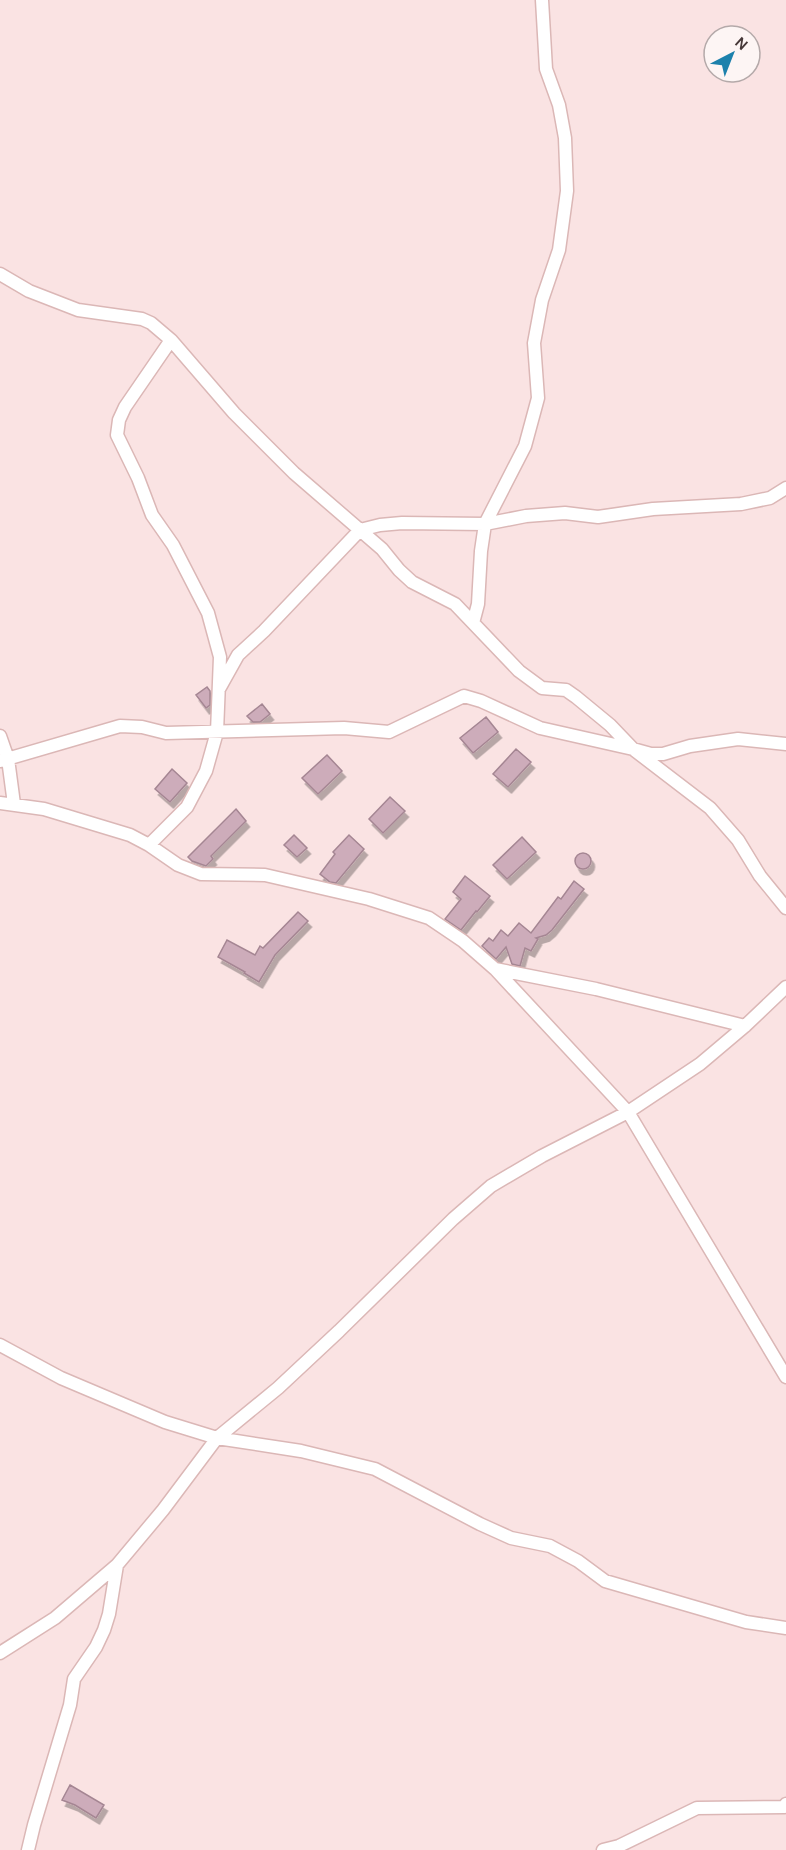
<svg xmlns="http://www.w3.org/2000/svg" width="786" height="1850" viewBox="0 0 786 1850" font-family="Karla,sans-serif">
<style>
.building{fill:#cdacba;stroke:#a58693;stroke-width:1.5;filter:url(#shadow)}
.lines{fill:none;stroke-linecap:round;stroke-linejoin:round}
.street-casing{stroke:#dbb7b6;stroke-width:15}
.street{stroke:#fff;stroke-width:12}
</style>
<defs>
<filter id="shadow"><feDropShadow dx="3.5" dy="6" stdDeviation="0" flood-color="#0004"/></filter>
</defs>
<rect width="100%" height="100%" fill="#fae3e3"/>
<path class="building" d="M207 687 210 691V705L206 708 196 695Z
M262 704 270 714 260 722H253L247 716Z
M486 717 498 732 473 753 460 738Z
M516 749 531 762 508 787 493 774Z
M327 755 342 771 318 794 302 778Z
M172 769 187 783 170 802 155 789Z
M390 797 405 811 383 833 369 819Z
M236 809 246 821 211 856 213 859 206 866 192 861 188 857Z
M294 835 307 848 297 857 284 845Z
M349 835 364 849 336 883 330 882 320 874 335 854 333 852Z
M522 837 536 852 507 879 493 865Z
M575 861a8 8 0 1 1 16 0a8 8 0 1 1-16 0Z
M465 876 490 896 477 912 476 911 461 930 445 919 461 899 453 892Z
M574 881 584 889 552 930 546 935 536 938 538 939 531 951 525 948 520 966 512 964 506 947 496 959 482 946 489 938 493 941 501 930 508 936 519 923 531 933 558 897 561 899Z
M298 912 308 921 275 955 259 982 244 973 245 972 218 957 227 940 255 955 260 946 263 948Z
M70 1785 104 1805 96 1818 75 1805 62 1800Z"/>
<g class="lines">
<g class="street-casing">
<path id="street" d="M0 274 29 291 78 310 142 319 151 323 171 340 234 413 294 473 382 549 399 570 412 582 455 604 519 671 542 688 566 690 576 697 610 725 633 749 710 808 738 840 760 876 786 908
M473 623 478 604 481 551 485 524 525 446 538 398 534 343 542 300 559 250 567 191 565 138 559 105 546 69 542 0
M219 689 238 655 264 631 360 530 380 525 402 523 485 524 526 516 565 513 598 517 653 509 741 504 770 498 786 488
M0 736 8 759 14 804
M0 761 120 726 142 727 166 733 344 728 389 732 464 696 481 701 540 728 633 749 651 754H663L690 746 738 739 786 744
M0 803 44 809 130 835 149 845 178 865 201 874 265 875 369 899 429 918 463 941 495 969 628 1112 786 1377
M149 845 187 807 206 771 217 732 220 657 208 613 173 545 152 515 138 478 117 435 119 420 125 407 171 340
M495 969 596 989 745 1026
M0 1345 61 1378 165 1422 217 1438 301 1451 375 1469 480 1524 511 1538 550 1546 578 1561 605 1581 746 1622 786 1628
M0 1653 55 1618 117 1565 163 1510 217 1438 278 1388 339 1331 453 1219 491 1186 542 1156 628 1112 700 1064 745 1026 786 987
M28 1850 34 1825 70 1705 74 1679 96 1647 104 1630 109 1614 117 1565
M603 1850 619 1846 697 1808 784 1807 786 1804"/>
</g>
<use href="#street" class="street"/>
</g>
<g transform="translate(732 54) rotate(42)"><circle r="28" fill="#fdf5f4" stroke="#b4a9a9" stroke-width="1.5"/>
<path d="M0-4.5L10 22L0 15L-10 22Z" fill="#1d81ac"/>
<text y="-9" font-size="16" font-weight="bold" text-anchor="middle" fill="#473838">N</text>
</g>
</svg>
